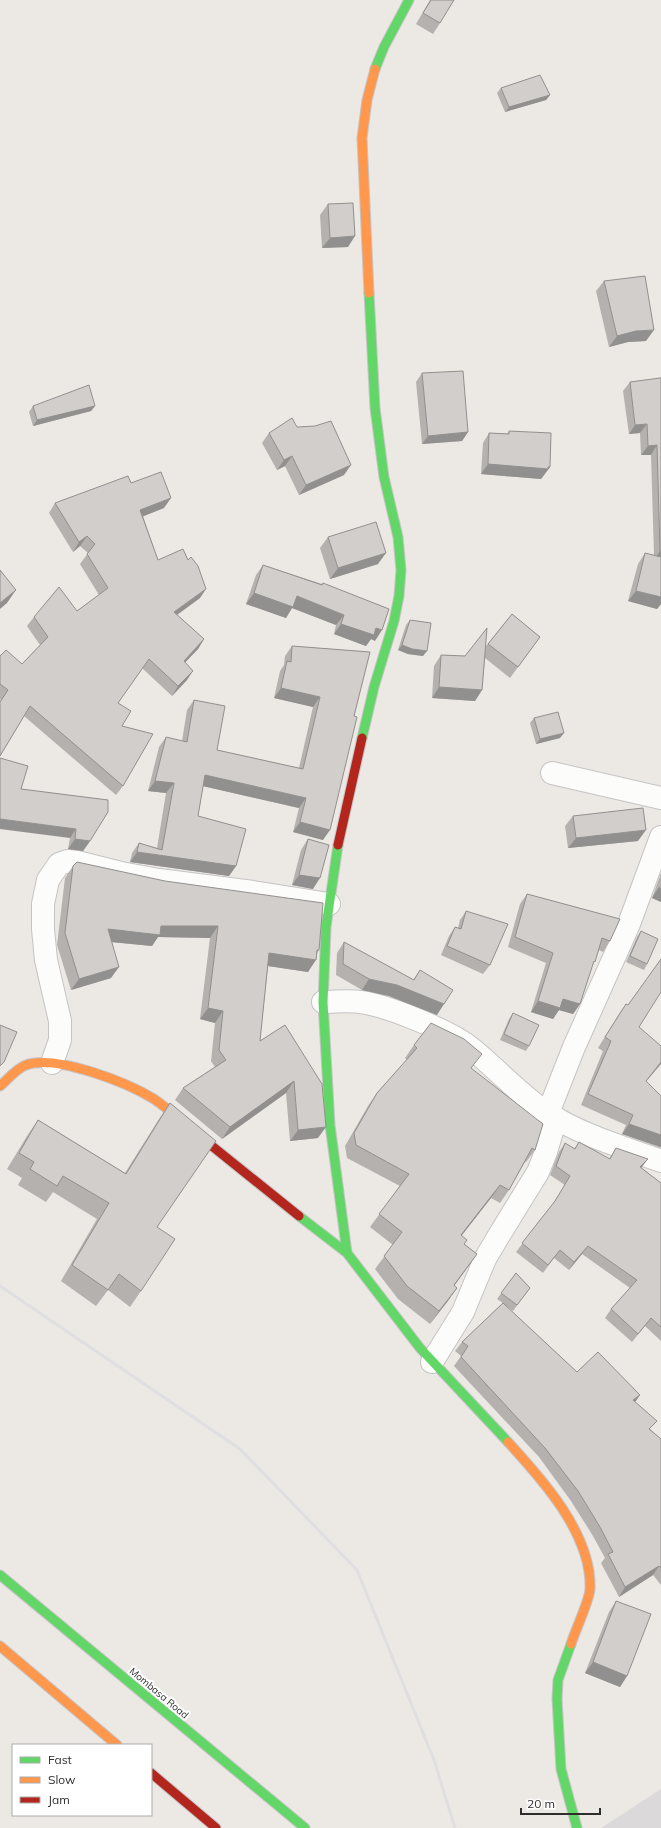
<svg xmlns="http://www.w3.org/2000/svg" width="661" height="1828" viewBox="0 0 661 1828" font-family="Mulish,sans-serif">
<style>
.industrial{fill:#dcd9db}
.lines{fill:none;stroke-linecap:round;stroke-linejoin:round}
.street-casing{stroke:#c5c4c5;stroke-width:24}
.fast-casing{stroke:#c5c4c5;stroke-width:11}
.slow-casing{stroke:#c5c4c5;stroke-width:11}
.jam-casing{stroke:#c5c4c5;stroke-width:11}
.street{stroke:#fcfcfb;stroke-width:22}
.fast{stroke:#63d668;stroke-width:9}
.slow{stroke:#ff974d;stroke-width:9}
.jam{stroke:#b3261e;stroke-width:9}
.rail{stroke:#dfdfe1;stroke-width:3}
.wall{fill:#b4b1af}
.shaded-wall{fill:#92908e}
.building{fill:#d1cecb;stroke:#92908e}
.labels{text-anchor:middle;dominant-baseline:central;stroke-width:4;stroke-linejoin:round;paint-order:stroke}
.street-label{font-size:10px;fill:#2e2e2e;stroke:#fff}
</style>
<rect width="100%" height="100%" fill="#ece8e4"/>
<path class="industrial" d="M661 1789V1828H601Z"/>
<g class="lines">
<g class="street-casing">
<path id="street" d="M552 773 661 798
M323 1002C335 1002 348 1000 360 1002 386 1005 450 1031 471 1048 497 1069 519 1094 547 1113 581 1135 623 1147 661 1161
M52 1063 60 1040V1021L46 960 43 929V904L48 880 59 864 68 861 77 862 121 873 159 880 253 892 329 904
M548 1113 574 1047 629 924 661 837
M432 1362 463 1312 485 1259 498 1237 538 1172 546 1152 556 1118"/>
</g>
<g class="fast-casing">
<path id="fast" d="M375 69 384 47 409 0
M362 738 374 687 394 621 399 596 401 570 398 537 384 477 375 408 369 293
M338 845 326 927 323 1002 330 1125 347 1253
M299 1216 347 1253 420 1348 508 1442
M0 1575 305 1828
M571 1644 558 1680 557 1699 561 1769 577 1828"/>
</g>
<g class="slow-casing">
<path id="slow" d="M369 293 362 138 367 100 375 69
M0 1086C7 1080 17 1068 26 1065 56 1054 128 1083 154 1099 169 1109 183 1123 197 1134
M508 1442C542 1479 592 1534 590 1589 590 1599 575 1631 571 1644
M0 1646 117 1745"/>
</g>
<g class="jam-casing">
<path id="jam" d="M338 845 362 738
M197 1134 299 1216
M151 1773 216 1828"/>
</g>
<use href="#street" class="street"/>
<use href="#fast" class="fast"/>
<use href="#slow" class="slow"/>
<use href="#jam" class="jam"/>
<path class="rail" d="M0 1286 240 1449 357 1570 434 1760 455 1828"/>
</g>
<path class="wall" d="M430 0H454L440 23 433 34 416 24Z
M501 88 550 95 546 100 505 112 497 93Z
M328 204 348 247 322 248 320 215Z
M604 281 646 341 628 342 609 347 596 291Z
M422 373 468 432 462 441 422 444 416 382Z
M660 378 661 604 657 609 628 601 638 564 645 553 654 555 651 455H641L640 433 629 434 623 391 630 382Z
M33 406H95L91 411 33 426 29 412Z
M297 427 344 475 299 495 285 466 277 470 262 443 269 433Z
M509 431 550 467 541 479 481 474 483 443 489 433 507 434Z
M131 483 164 508 143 516 158 560 200 598 177 615 204 639 198 649 185 662 187 680 172 696 142 668 118 703 122 726 123 786 116 795 24 716 0 756V701L1 700 0 699V656L22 664 40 645 27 626 34 617 77 611 99 595 80 564 88 553 80 546 73 552 49 513 55 503Z
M328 537 378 564 330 579 320 548Z
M263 565 322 584 323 583 375 641 371 639 366 646 334 634 336 625 292 608 286 618 246 604 256 575Z
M512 614 540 637 510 678 485 658 482 690 475 701 432 698 434 666 441 655 465 656 486 646Z
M410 620 423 656 408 654 398 650 406 625Z
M292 646 370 652 323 840 293 832 299 808 203 786 198 816 236 866 229 876 130 862 132 853 139 843 157 848 166 793 148 791 159 747 166 737 182 741 187 710 194 700 217 750 299 768 313 707 274 698 280 671 284 665 285 656Z
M534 718 560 738 536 744 530 723Z
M21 789 108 800 90 841 83 851 68 849 70 838Z
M573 816 638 841 568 848 565 826Z
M308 839 313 889 292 885 301 850Z
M73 866 319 950 308 972 268 966 260 1041 285 1025 318 1138 290 1141 286 1093 222 1139 175 1100 183 1088 215 1067 211 1061 215 1023 200 1019 210 938 158 937 152 946 112 942 111 978 71 990 57 945 65 878Z
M661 873V902L652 898Z
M527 894 610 941 603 952 599 950 592 967 580 1004 573 1014 559 1010 553 1019 531 1012 546 963 508 947 520 904Z
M466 911 490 965 483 974 441 955 449 936 455 927 458 928 460 920Z
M641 931 647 964 644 970 626 962 637 937Z
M344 942 413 980 420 970 437 1015 389 996 362 990 336 975 337 953Z
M626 1004 639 1027 646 1081 661 1148 622 1134 626 1125 581 1105 603 1051 598 1048 619 1014Z
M513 1013 529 1046 526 1051 500 1040 509 1019Z
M414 1045 471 1069 535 1150 526 1162H525L509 1190 500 1203 491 1198 461 1236 464 1244 477 1254 454 1286 457 1288 430 1324 398 1299 375 1269 393 1245 370 1227 400 1186 347 1158 345 1146 368 1106 377 1093 407 1060 405 1058Z
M170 1103 157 1227 141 1291 130 1307 108 1290 96 1306 61 1281 97 1219 53 1192 46 1202 18 1185 22 1178 7 1169 27 1136 38 1120 125 1173 159 1119Z
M579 1142 609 1159 616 1148 661 1183V1341L645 1326 632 1342 605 1318 611 1309 630 1288 582 1254 569 1270 554 1258 543 1273 516 1252 552 1205 565 1185 550 1175 559 1152 565 1143 574 1149Z
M516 1273 530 1288 513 1311 503 1304 577 1372 640 1395 635 1402 651 1430 661 1439V1585L653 1575 619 1597 601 1563 605 1558 593 1536 571 1501 539 1457 454 1366 461 1356 455 1351 462 1342 503 1303 497 1299Z
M616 1601 627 1676 620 1687 585 1673 609 1612Z"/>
<path class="shaded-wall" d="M550 95 546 100 505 112 509 107Z
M355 236 348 247 322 248 330 238Z
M654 330 646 341 628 342 609 347 617 336 636 331Z
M95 406 91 411 33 426 37 420Z
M647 424 640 433 629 434 635 425Z
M468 432 462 441 422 444 428 436Z
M657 445 651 455H641L648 446Z
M292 456 285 466 277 470 284 460Z
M488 464 548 467H550L541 479 481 474Z
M351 465 344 475 299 495 306 485Z
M171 498 164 508 134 520 140 510Z
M87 536 80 546 73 552 79 542Z
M660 551H661V562L654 560Z
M386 553 378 564 330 579 338 568Z
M206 589 200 598 167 622 174 612Z
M16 590 7 603 0 609V603Z
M636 591 661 597V604L657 609 628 601Z
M254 593 297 596 344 615 336 625 292 608 286 618 246 604Z
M341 624 376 628 382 630 375 641 371 639 366 646 334 634Z
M204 639 198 649 177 671 184 661Z
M402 645 427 651 423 656 408 654 398 650Z
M193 671 187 680 172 696 178 686Z
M439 687 482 690 475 701 432 698Z
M281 688 320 697 313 707 274 698Z
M564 733 560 738 536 744 540 739Z
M205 775 306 798 299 808 198 785Z
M155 781 174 783 166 793 148 791Z
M0 819 76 829 70 838 0 829Z
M300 822 330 830 323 840 293 832Z
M646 830 638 841 568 848 576 838Z
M75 839 90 841 83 851 68 849Z
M137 852 236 866 229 876 130 862Z
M299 875 320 878 313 889 292 885Z
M659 887 661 888V902L652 898Z
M161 926H218L210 938 158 937 152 946 100 941 108 929Z
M269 953 316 960 308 972 261 965Z
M119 967 111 978 71 990 79 979Z
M369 979 397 985 444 1004 437 1015 389 996 362 990Z
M563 999 580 1004 573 1014 559 1010 553 1019 531 1012 538 1001Z
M208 1008 223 1011 215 1023 200 1019Z
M661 1062V1064L638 1091 646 1081Z
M294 1081 286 1093 222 1139 230 1127Z
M629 1124 661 1135V1147L622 1134Z
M326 1127 318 1138 290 1141 298 1130Z
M648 1159 642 1167 635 1175 640 1167Z
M500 1185 491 1198 452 1248 461 1235Z
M588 1246 582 1254 569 1270 574 1262Z
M477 1254 468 1267 445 1298 454 1285Z
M457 1288 448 1301 430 1324 439 1311Z
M640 1395 633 1405V1400Z
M659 1566 653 1575 619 1597 625 1587Z
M593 1662 627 1676 620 1687 585 1673Z"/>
<path class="building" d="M431 0H454L440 23 423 13Z
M540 75 550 95 509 107 501 88Z
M353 203 355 236 330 238 328 204Z
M645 276 654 330 636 331 617 336 604 281Z
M463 371 468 432 428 436 422 373Z
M660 378H661V551H660L657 445 648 446 647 424 635 425 630 382Z
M89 385 95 406 37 420 33 406Z
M292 418 297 427 315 426 331 421 351 465 306 485 292 456 284 460 269 433Z
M509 431 551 433 550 467H548V469L488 464 489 433 509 434Z
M161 472 171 498 140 510 158 560 183 549 188 560 191 557 198 566 206 589 174 612 204 639 184 661 193 671 178 686 149 659 118 703 131 711 122 726 153 734 123 786 30 706 0 756V702L8 690 0 684V656L6 650 22 664 48 637 34 617 59 587 77 611 108 588 87 554 95 544 87 536 79 542 55 503 128 476 131 483Z
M376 522 386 553 338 568 328 537Z
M645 553 661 557V597L636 591Z
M263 565 322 585 323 583 389 609 382 630 376 628 374 635 341 624 344 615 297 596 293 607 254 593Z
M0 570 16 590 0 603Z
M512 614 540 637 518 667 488 644Z
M410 620 431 623 427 651 412 649 402 645Z
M487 628 482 690 439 687 441 655 465 656Z
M292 646 370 652 354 716 357 717 330 830 300 822 306 798 205 775 198 816 246 829 236 866 137 852 139 843 162 850 174 783 155 781 166 737 187 742 194 700 225 706 217 750 303 769 320 697 281 688 287 661 291 662Z
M558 712 564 733 540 739 534 718Z
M0 758 28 766 21 789 108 800V812L90 841 75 839 76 829 0 819Z
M643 808 646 830 576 838 573 816Z
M308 839 329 845 320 878 299 875Z
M77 862 165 881 323 903 319 950H317L316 960 269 953 260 1041 285 1025 322 1084 326 1127 298 1130 294 1081 230 1127 183 1088 226 1060 219 1050 223 1011 208 1008 218 926H161L160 935 108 929 119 967 79 979 65 933 73 866Z
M527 894 620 919 610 941 602 938 595 962 594 961 580 1004 563 999 560 1008 538 1001 553 953 515 937Z
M466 911 508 924 490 965 447 946 455 927 461 929Z
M641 931 658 939 647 964 630 956Z
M344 942 414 980 420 970 453 990 444 1004 397 985 369 979 343 964Z
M661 959V992L639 1027 661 1046V1062L646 1081 661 1096V1135L629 1124 633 1115 588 1094 611 1041 605 1037 626 1004 628 1005Z
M513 1013 539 1025 529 1046 504 1034Z
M431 1023 464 1039 482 1054 471 1068 543 1124 535 1150 532 1148 509 1190 500 1185 461 1235 467 1240 464 1244 477 1254 454 1285 457 1288 439 1311 407 1286 384 1256 402 1232 379 1214 409 1174 356 1145 354 1133 377 1093 417 1048 414 1045Z
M0 1025 17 1032 4 1062 0 1066Z
M170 1103 216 1141 157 1227 175 1239 141 1291 119 1274 108 1290 72 1265 109 1203 63 1176 57 1186 30 1169 34 1162 19 1153 38 1120 126 1174Z
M579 1142 610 1159 616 1148 648 1159 640 1167 661 1183V1327L651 1318 638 1334 611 1309 637 1280 588 1246 574 1262 560 1250 548 1265 522 1243 555 1201 570 1176 556 1166 565 1143 575 1149Z
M516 1273 530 1288 517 1305 501 1293Z
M503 1303 577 1372 598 1352 640 1395 633 1400 657 1421 649 1429 661 1439V1568L659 1566 625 1587 608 1554 613 1552 600 1527 578 1491 545 1448 461 1357 468 1346 462 1342Z
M616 1601 651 1614 627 1676 593 1662Z"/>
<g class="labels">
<g class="street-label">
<text transform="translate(159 1693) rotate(40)">Mombasa Road</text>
</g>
</g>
<rect x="12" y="1744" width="140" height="72" fill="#ffffff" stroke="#ababab"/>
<rect x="20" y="1757" width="20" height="6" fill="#63d668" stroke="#ababab"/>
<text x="48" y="1764" font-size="12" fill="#2e2e2e">Fast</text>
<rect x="20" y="1777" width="20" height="6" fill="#ff974d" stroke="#ababab"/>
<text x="48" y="1784" font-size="12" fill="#2e2e2e">Slow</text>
<rect x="20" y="1797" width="20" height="6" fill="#b3261e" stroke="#ababab"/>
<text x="48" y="1804" font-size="12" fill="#2e2e2e">Jam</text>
<path d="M521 1808v6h79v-6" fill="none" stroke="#2e2e2e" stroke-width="2"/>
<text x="527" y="1808" font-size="12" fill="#2e2e2e" stroke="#ffffff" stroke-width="3" paint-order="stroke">20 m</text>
</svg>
